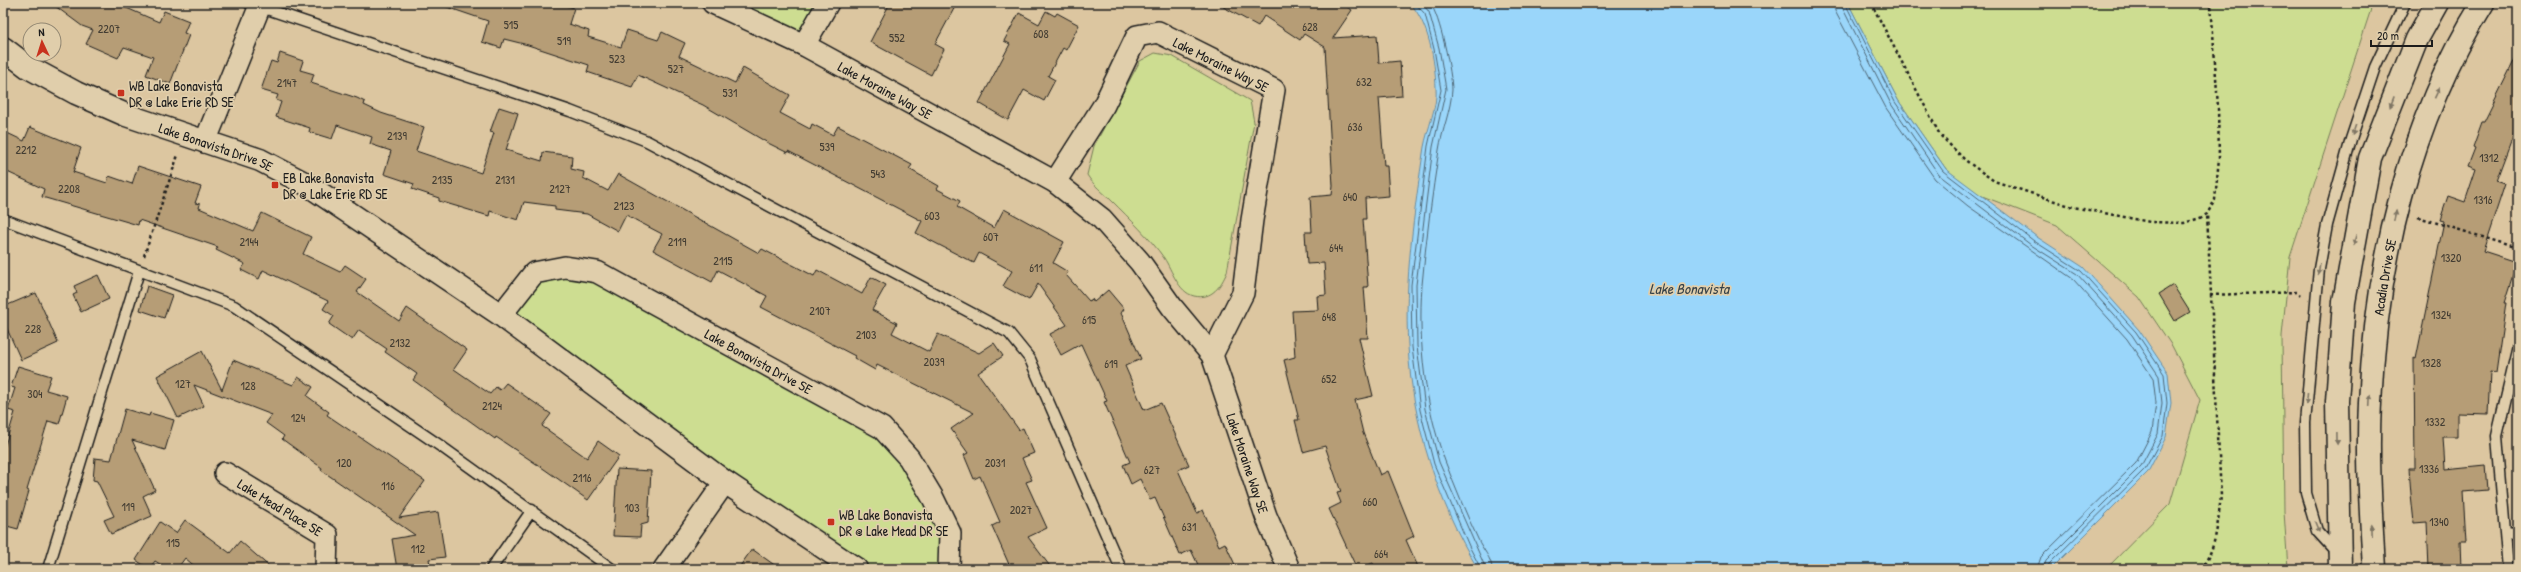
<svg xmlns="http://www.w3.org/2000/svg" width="2521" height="572" viewBox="0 0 2521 572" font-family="'Patrick Hand',sans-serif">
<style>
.green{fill:#cddd91;stroke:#747c56}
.water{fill:#9ad6fa;stroke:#688ca1}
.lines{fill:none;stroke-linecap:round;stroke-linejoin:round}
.shore{stroke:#4e6675;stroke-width:1}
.building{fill:#b69d76;stroke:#1c1c1c}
.lane-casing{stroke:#1c1c1c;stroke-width:13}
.street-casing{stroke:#1c1c1c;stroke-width:24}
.secondary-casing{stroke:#1c1c1c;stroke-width:25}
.path{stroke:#1c1c1c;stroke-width:2.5;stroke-dasharray:3 3;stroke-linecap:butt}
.lane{stroke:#e0ceab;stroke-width:10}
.street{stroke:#e0ceab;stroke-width:21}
.secondary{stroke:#e0ceab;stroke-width:22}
.oneway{fill:#7e7564}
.poi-dot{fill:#c8321e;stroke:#e0ceab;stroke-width:1.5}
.labels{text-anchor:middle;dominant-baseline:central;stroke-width:3.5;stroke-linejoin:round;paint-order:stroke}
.number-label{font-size:12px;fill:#423c32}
.street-label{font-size:14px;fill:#1c1c1c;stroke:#e0ceab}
.poi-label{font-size:14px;fill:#1c1c1c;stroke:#e0ceab;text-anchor:start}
.water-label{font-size:15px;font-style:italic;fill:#354148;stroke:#e0ceab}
</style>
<rect width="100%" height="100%" fill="#dcc6a0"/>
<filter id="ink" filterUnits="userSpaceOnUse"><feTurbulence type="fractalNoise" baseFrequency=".025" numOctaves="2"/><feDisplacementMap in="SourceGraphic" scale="8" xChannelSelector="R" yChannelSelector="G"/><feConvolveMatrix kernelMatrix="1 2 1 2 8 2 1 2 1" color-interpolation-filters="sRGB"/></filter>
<g filter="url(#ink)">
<path class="green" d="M713 3H828L804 45Z
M1848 3H2373L2290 257 2282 336 2284 512 2288 569H2106L2170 504 2200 400 2172 346 2139 297 2057 225 1977 194 1946 169 1898 100Z
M1155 53 1172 56 1250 101 1254 122 1227 272C1221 286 1212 300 1194 296 1178 292 1172 270 1164 258 1150 238 1130 219 1112 201 1103 192 1094 186 1087 175L1094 146 1140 61Z
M565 267 882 428 933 498 949 569H856L501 315 534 273Z"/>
<path class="water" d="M1410 3H1848L1898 100 1946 169 2037 237 2083 267 2139 330 2168 373 2171 403 2166 437 2148 472 2051 569H1478C1438 503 1412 423 1408 346 1404 280 1414 213 1424 147 1427 130 1438 105 1436 88 1435 60 1429 24 1410 3Z"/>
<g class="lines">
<path class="shore" d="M1415 3 1425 14 1434 49 1441 90 1428 146 1411 285 1412 347 1420 410 1434 464 1469 546 1481 569
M1422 3 1429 12 1439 48 1446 89 1433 147 1426 203 1416 285 1417 346 1425 409 1439 462 1486 569
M1430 3C1440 15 1452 74 1452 90 1451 110 1442 130 1439 150 1432 194 1426 240 1422 285 1418 342 1425 407 1445 461 1455 487 1466 514 1478 539 1482 549 1492 558 1492 569
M1834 3 1835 11 1886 108 1935 179 1968 206 2073 279 2127 339 2153 378 2156 403 2152 432 2136 463 2041 557 2037 569
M1840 3 1891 104 1939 175 2031 245 2077 274 2132 335 2159 376 2162 403 2158 434 2141 466 2046 561 2043 569
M1845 3 1895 102 1943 171 2034 241 2081 271 2136 332 2164 374 2167 403 2163 436 2145 469 2049 564 2048 569"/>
</g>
<path class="building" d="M51 3H115L159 22 164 11 189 21 184 33 189 35 170 84 146 75 153 57 124 47 118 58 86 44 93 30 82 26Z
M444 3H558L574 8 569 24 589 31 588 37 621 47 627 30 658 40 662 32 685 43 679 56 735 83 743 68 790 95 780 113 810 129 812 124 833 135 838 126 912 165 909 169 939 186 937 189 960 201 957 207 994 228 1004 209 1064 242 1053 263 1068 272 1066 275 1089 301 1092 299 1094 302 1108 290 1124 309 1121 313 1141 359 1125 366 1144 410 1161 403 1189 465 1178 470 1197 513 1203 510 1219 546 1225 543 1237 569H1200L1191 550 1180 555 1155 498 1150 500 1140 479 1131 484 1123 465 1130 462 1104 402 1107 401 1081 344 1061 355 1050 334 1067 325 1038 284 1029 300 1003 286 1012 271 979 253 974 263 916 233 922 221 788 151V153L768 143 703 105 638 75 632 87 587 72 589 65 528 45 504 39 501 48 482 42 488 21 444 6Z
M890 3H957L935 44 944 49 931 75 870 42Z
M1216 3H1341L1352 10 1333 38 1377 35 1379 63 1400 61 1402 96 1379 98 1384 166H1387L1389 196 1365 198 1366 219H1363L1368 287H1364L1368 338H1359L1373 396 1355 400 1363 433 1380 475 1388 471 1414 536 1406 540 1419 569H1375L1373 563 1357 569 1329 509 1341 503 1337 493 1341 492 1325 446 1303 452 1295 420H1299L1284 360 1295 357 1292 311 1318 310 1317 296 1326 295 1324 263 1307 264 1305 232H1312L1310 197 1332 195 1333 186 1325 47 1304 34 1300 40 1264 16 1258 26Z
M1046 11 1055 16 1057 13 1079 25 1066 50 1063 48 1048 76 1055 80 1044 101 1024 90 1008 120 979 103 1010 44 1004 41 1019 13 1039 24Z
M280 53 303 61 300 70 314 74 311 83 357 98 365 102 364 105 381 113 424 127 416 151 481 173 494 133 490 132 499 107 518 113 506 150 542 161 543 152 572 156 571 169 584 172 583 178 608 191 618 174 759 253 762 249 814 276 817 270 862 294 871 277 886 285 872 310 897 323 892 333 929 352 938 334 979 353 994 343 1003 356 978 373 1019 430 1023 428 1034 453 1022 458 1032 480 1026 482 1047 528 1028 537 1052 569H1011L992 526 1000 522 980 476 974 479 964 455 968 453 951 429 974 413 877 365 875 370 854 358 855 356 761 307 767 296 718 270 712 282 653 250 662 234 626 215 618 231 587 214 555 210V206L524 202 518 220 490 211 489 216 439 201V198L412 189 414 184 384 174 391 151 370 144 372 137 337 125 332 139 309 132 310 128 276 117 281 102 276 100 278 95 261 90 271 61 277 63Z
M2518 53V122L2496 181 2505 184 2483 251 2517 262 2504 303H2506L2496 373 2490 372 2488 414 2457 413V437H2443L2445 469 2485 465 2487 490 2463 492 2466 542H2460L2461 569H2429L2427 522 2414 523 2411 494 2409 468H2415L2414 358 2416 359 2444 221 2440 220 2448 196 2465 202 2476 169 2468 166 2475 148 2473 147 2482 122H2484Z
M30 127 81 148 73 172 107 183 109 176 132 184 138 166 201 187 195 203 200 204 199 208 253 231 262 213 311 237 303 254 340 272 345 265 366 279 357 292 399 321 407 308 467 350 454 369 490 394 496 387 500 390 506 383 551 414 542 426 587 458 598 441 619 456 588 500 544 469 496 437 495 439 413 380 417 374 385 352 387 349 359 330 352 340 329 324 334 316 323 309 328 301 263 270 259 279 241 270 245 264 216 250 218 247 139 220 138 225 42 197 44 189 3 170V131L24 141Z
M98 275 109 299 81 312 73 295 77 293 74 286Z
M2173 285 2190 312 2175 321 2159 294Z
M147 286 172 295 164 318 140 310Z
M36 293 58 343 21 360 3 320V307Z
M202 351 222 390 233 360 293 385 298 377 313 387 307 396 329 412 327 415 425 481 399 518 438 512 445 557 429 559 430 564 397 569 392 539 415 535 321 470 322 468 282 439 284 436 266 423 272 415 194 385 204 406 178 418 157 376Z
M18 366 51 376 46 390 67 396 59 424 48 421 27 490 29 491 18 529 3 525V452L15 412 8 410 15 388 11 387Z
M125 409 149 416 150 413 174 420 165 450 132 440 155 490 143 496 152 516 111 534 104 520 114 516 97 481 93 480 95 458 111 460Z
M617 469 651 471 648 523 641 525 640 537 613 536Z
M185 520 230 553 240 541 272 569H198L185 558 177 569H168L155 561 149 569 136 560 160 522 176 533Z
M752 549 780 569H738Z"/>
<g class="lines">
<g class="lane-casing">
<path id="lane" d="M249 3 570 111 647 141 1009 333 1030 359 1121 569
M3 219 234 306 442 447 612 569
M2506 533 2518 534
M2338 554 2317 531 2306 493 2305 423 2319 269 2327 225 2351 139 2375 67 2405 3
M48 569 139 271
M491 569 532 510
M2508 569 2497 436 2518 346"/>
</g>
<g class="street-casing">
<g id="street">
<path id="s1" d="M713 3 804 45 1055 182 1102 219 1140 262 1172 307 1212 355 1266 516 1289 569"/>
<path d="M804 45 828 3"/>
<path d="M205 142 261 3"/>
<path id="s2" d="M1055 182 1104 105 1137 36 1158 32 1274 90 1252 220 1243 293 1212 355"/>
<path id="s3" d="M501 315 534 273 565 267 597 272 882 428 909 458 933 498 950 533 949 569"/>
<path id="s4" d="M225 473 327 535 326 569"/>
<path d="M664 569 725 482"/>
</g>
</g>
<g class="secondary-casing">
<g id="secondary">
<path id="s5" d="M3 48 28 67 76 93 126 115 260 160 308 185 501 315 725 482 856 569"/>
<path d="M2340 569 2337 401 2344 302 2370 158 2417 39 2437 3"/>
<path id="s6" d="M2374 569C2371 514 2367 458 2370 403 2376 264 2409 122 2483 3"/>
</g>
</g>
<path class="path" d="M1871 3 1940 135 1965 160 1994 181 2073 207 2150 222 2184 223 2200 218 2207 214 2215 200 2219 158 2218 107 2211 3
M2418 217 2518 248
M144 256 178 155
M2210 295 2298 292 2301 295
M2200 569C2217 551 2218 519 2221 496L2207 214"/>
<use href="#lane" class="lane"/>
<use href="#street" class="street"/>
<use href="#secondary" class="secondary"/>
</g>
<defs><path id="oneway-solid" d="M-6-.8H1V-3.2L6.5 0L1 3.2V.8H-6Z"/></defs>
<g class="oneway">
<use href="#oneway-solid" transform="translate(2437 93) rotate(-65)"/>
<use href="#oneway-solid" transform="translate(2392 102) rotate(111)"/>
<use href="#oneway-solid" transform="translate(2354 130) rotate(109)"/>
<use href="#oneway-solid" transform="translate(2395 216) rotate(-78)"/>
<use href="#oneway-solid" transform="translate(2355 240) rotate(100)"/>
<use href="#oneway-solid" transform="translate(2319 269) rotate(98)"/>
<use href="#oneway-solid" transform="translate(2307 399) rotate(95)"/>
<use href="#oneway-solid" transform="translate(2370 400) rotate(-87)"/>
<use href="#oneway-solid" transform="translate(2337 439) rotate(89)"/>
<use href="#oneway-solid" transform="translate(2317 527) rotate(68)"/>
<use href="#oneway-solid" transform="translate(2372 530) rotate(-92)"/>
</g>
</g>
<g class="poi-dot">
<rect x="117" y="89" width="8" height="8" rx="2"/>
<rect x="271" y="181" width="8" height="8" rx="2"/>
<rect x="827" y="518" width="8" height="8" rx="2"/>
</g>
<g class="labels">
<g class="number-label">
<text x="511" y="24">515</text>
<text x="1310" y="26">628</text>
<text x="109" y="28">2207</text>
<text x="1041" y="33">608</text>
<text x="897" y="37">552</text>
<text x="564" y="40">519</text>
<text x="617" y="58">523</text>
<text x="676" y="68">527</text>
<text x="1364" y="81">632</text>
<text x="287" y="82">2147</text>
<text x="730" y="92">531</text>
<text x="1355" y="126">636</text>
<text x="397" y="135">2139</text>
<text x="827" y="146">539</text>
<text x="26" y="149">2212</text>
<text x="2489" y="157">1312</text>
<text x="878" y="173">543</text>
<text x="442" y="179">2135</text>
<text x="505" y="179">2131</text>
<text x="69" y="188">2208</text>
<text x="560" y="188">2127</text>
<text x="1350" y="196">640</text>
<text x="2483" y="199">1316</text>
<text x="624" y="205">2123</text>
<text x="932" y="215">603</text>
<text x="991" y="236">607</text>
<text x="249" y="241">2144</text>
<text x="677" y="241">2119</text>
<text x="1336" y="247">644</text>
<text x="2451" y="257">1320</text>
<text x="723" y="260">2115</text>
<text x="1036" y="267">611</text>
<text x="820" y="310">2107</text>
<text x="2441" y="314">1324</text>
<text x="1329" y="316">648</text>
<text x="1089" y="319">615</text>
<text x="33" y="328">228</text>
<text x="866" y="334">2103</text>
<text x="400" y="342">2132</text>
<text x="934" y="361">2039</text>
<text x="2431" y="362">1328</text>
<text x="1111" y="363">619</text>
<text x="1329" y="378">652</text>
<text x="183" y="383">127</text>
<text x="248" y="385">128</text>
<text x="35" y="393">304</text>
<text x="492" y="405">2124</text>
<text x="298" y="417">124</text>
<text x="2435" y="421">1332</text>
<text x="344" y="462">120</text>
<text x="995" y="462">2031</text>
<text x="2429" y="468">1336</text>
<text x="1152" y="469">627</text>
<text x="582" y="477">2116</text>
<text x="388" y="485">116</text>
<text x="1370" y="501">660</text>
<text x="128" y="506">119</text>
<text x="632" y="507">103</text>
<text x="1021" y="509">2027</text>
<text x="2439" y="521">1340</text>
<text x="1189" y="526">631</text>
<text x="173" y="542">115</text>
<text x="418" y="548">112</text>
<text x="1381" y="553">664</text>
</g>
<g class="street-label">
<text stroke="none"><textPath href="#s2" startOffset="260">Lake Moraine Way SE</textPath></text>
<text stroke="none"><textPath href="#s1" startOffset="193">Lake Moraine Way SE</textPath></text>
<text stroke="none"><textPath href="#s5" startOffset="236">Lake Bonavista Drive SE</textPath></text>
<text stroke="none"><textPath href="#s6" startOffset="293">Acadia Drive SE</textPath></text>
<text stroke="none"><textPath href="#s3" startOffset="302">Lake Bonavista Drive SE</textPath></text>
<text stroke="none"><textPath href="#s1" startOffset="735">Lake Moraine Way SE</textPath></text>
<text stroke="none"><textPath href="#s4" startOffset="65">Lake Mead Place SE</textPath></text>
</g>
<g class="poi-label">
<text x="129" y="85">WB Lake Bonavista<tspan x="129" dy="16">DR @ Lake Erie RD SE</tspan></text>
<text x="283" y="177">EB Lake Bonavista<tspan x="283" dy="16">DR @ Lake Erie RD SE</tspan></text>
<text x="839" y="514">WB Lake Bonavista<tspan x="839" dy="16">DR @ Lake Mead DR SE</tspan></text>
</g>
<g class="water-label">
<text x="1689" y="288">Lake Bonavista</text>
</g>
</g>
<rect width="2521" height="572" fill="none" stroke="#e0ceab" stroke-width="16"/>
<rect x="8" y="8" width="2505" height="556" fill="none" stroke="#1c1c1c" stroke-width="1.5" filter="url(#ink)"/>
<g transform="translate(42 42) rotate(356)"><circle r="19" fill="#e0ceab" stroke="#928772"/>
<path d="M0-3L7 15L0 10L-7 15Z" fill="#c8321e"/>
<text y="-6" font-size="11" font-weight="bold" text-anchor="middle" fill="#1c1c1c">N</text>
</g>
<path d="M2371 40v6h61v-6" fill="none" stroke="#1c1c1c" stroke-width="2"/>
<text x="2377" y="40" font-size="12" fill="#1c1c1c" stroke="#e0ceab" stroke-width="3" paint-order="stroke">20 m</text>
</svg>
